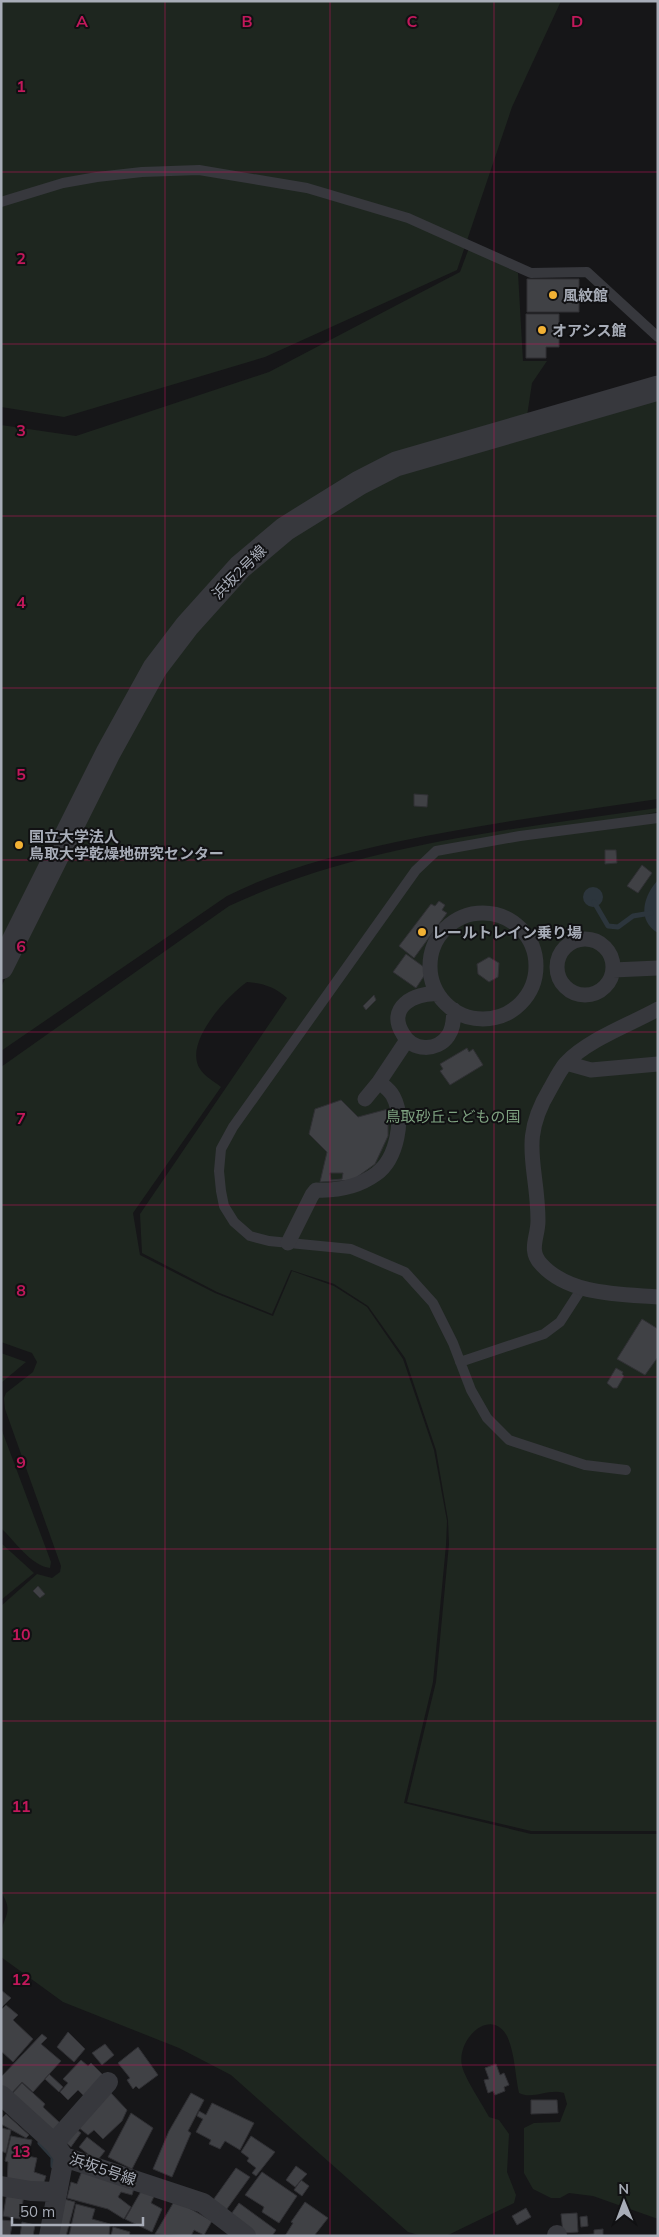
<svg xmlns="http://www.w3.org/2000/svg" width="659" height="2237" viewBox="0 0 659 2237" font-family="Mulish,'Noto Sans JP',sans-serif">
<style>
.green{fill:#1e261f}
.water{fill:#2c353c}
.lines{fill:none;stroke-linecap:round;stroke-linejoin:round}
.stream{stroke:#2c353c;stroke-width:5}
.building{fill:#404145;stroke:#303034;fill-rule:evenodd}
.service{stroke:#37383d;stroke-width:10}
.pedestrian{stroke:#37383d;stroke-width:15}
.minor{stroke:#37383d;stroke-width:20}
.tertiary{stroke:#37383d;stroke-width:25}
.grid{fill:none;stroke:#c2185b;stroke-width:1;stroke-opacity:0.55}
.poi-dot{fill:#f2b134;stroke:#111113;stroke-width:2}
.labels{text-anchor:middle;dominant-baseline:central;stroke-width:4;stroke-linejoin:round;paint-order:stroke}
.poi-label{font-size:15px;font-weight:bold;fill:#a8adb8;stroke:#111113;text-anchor:start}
.street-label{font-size:15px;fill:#a8adb8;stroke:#111113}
.park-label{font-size:15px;fill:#7fa381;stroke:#111113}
.grid-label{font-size:16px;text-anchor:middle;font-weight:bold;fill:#c2185b;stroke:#111113;stroke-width:4;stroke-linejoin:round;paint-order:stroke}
</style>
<rect width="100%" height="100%" fill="#161618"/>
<path class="green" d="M1 1H561L512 107 457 270 265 357 64 417 1 407Z
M469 248 518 273 523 361H547L532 383 527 416 434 442 235 559 1 946V425L76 436 269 372 460 272Z
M658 400V799C570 812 483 824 396 842 338 855 280 869 227 896L1 1051V987L133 727 176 657 253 569 319 517 404 472Z
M658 808V812L645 814 658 813V1831H531L407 1802 436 1682 449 1544 448 1520 436 1450 405 1358 368 1306 334 1284 291 1270 272 1314 217 1292 142 1253 140 1214 287 998C275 987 263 983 247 982 227 996 183 1043 200 1069 204 1076 215 1082 221 1087L133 1213 140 1255 215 1293 273 1316 292 1271 334 1286 367 1307 403 1359 434 1450 447 1521 446 1545 433 1682 404 1803 531 1834H658V2219L593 2196 569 2193 560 2198H551L533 2189 524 2173V2128L534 2123 560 2122 567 2104 564 2093C549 2088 533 2100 519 2093 515 2075 515 2053 507 2036 490 2006 456 2040 462 2066 465 2079 483 2105 489 2117L499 2120 509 2134 507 2172 516 2195 514 2203 446 2236H422L408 2232 231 2075 179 2048 63 2002 1 1957C1 1949 0 1941 1 1933 4 1915 14 1912 1 1892V1606L37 1574 52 1578 60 1572 61 1566 5 1409 4 1398 6 1393 33 1372 37 1362 32 1353 1 1342V1067L229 906C362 844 514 829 658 808Z
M1 1353 26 1362 1 1383Z
M1 1428 51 1562 50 1568C31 1566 14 1540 1 1528Z
M1 1543 34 1573 1 1600Z"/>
<path class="water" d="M658 880V933C636 920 644 895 658 880Z
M583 897a10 10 0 1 1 20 0a10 10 0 1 1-20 0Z"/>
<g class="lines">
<path class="stream" d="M594 902 608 926 618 927 633 916 651 913
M40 2143 53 2157V2166"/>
</g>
<path class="building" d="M527 279H579V312H527Z
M526 314H559V347H546V358H526Z
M414 794 428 795 427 807 414 806Z
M605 850H616L617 863 605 864Z
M642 865 652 873 638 893 627 886Z
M439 901 445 905 442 910 447 913 414 958 399 946 431 904 435 906Z
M406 954 428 970 416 988 393 972Z
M489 957 499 963 498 977 489 982 478 974 477 964Z
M374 995 376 1000 366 1010 363 1006Z
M467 1048 469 1052 473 1049 483 1065 450 1085 440 1071 443 1069 440 1064Z
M341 1100 358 1117 388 1109V1136L375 1164 353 1180 320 1182 327 1152 309 1134 315 1109ZM330 1173H343L342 1179 331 1180Z
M642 1319 658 1329V1357L645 1375 617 1359Z
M616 1368 623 1372 622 1374 624 1376 617 1388H613L607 1383Z
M38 1586 45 1594 40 1598 33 1591Z
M1 1990 11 1998 1 2008Z
M6 2005 18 2015 13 2020 33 2039 13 2062 1 2051V2010Z
M68 2032 85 2049 74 2062 57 2047Z
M42 2034 47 2038 41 2044 61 2061 33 2092 22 2082 10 2095 1 2089V2077Z
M105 2044 114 2055 102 2065 92 2053Z
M138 2047 158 2075 139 2089 136 2086 133 2089 127 2080 130 2078 118 2063Z
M81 2060 88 2066 91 2063 103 2075 84 2096 78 2090 68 2100 60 2092 68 2083 63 2079Z
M496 2064 500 2075 504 2073 509 2085 504 2087 505 2091 495 2095 493 2091 488 2093 484 2080 489 2079 485 2068Z
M49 2074 63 2087 59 2092 45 2079Z
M22 2083 45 2104 43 2107 60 2123 51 2134 10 2096Z
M110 2092 127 2110 122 2121 103 2139 94 2130 88 2135 78 2127Z
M191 2093 204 2100 188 2131 191 2133 172 2177 153 2169 169 2131Z
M531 2100H557L558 2113 531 2114Z
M212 2103 254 2123 240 2150 225 2141 220 2149 209 2144 211 2140 196 2132 203 2119 197 2116 199 2111 206 2115Z
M131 2113 153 2128 132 2169 108 2157Z
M6 2114 29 2135 26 2138 1 2124V2119Z
M1 2128 11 2130 6 2153 1 2151Z
M76 2129 81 2133 71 2147 65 2142Z
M11 2136 32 2140 28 2156 37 2158 34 2172 46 2176 42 2189 7 2185 8 2162 5 2161Z
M251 2136 275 2152 256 2176 252 2173 256 2168 247 2161 249 2158 241 2152Z
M87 2137 105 2151 97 2161 79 2147Z
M296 2166 307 2174 295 2187 286 2180Z
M83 2168 135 2185 132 2195 121 2192 118 2197 131 2207 124 2219 108 2209 67 2198 71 2182 77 2184Z
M236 2168 250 2177 224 2213 211 2203Z
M262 2172 297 2196 279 2223 262 2212 264 2207 245 2195Z
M301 2180 309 2186 302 2196 294 2190Z
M143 2188 156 2192 151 2203 162 2209 152 2232 125 2219Z
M7 2192 24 2195 20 2219 3 2216Z
M64 2199 75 2202 66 2236H55Z
M175 2200 212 2221 204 2235 194 2230 191 2236 155 2234Z
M305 2202 328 2218 314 2236H285L293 2223 291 2222Z
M239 2203 276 2230 272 2236H255L229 2217Z
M76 2204 95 2209 92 2219 110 2224 109 2236H69Z
M526 2208 531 2217 517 2225 512 2216Z
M577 2213 578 2232 563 2233 561 2214Z
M587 2216 588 2226 581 2227 580 2217Z
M1 2220 13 2221 10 2236H1Z
M22 2222 35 2225 33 2236H20Z
M113 2227 130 2232 129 2236H111Z
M603 2229V2236H566L594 2234V2230Z"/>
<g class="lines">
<path class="service" d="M1 202 63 183 97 177 142 172 199 170 307 188 408 218 531 273 587 272 658 337
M460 1362 544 1334 560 1322 582 1288
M626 1470 585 1465 509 1440 487 1418 471 1390 453 1343 433 1303 405 1272 351 1249 269 1241 250 1236 234 1222 224 1206 221 1191 219 1171 221 1149 233 1127 416 870 436 851 520 836 658 818"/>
<path class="pedestrian" d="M430 966a53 53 0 1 1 106 0a53 53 0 1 1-106 0Z
M557 967a28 28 0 1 1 56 0a28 28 0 1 1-56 0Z
M613 970 658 968
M438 994C414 992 386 1008 403 1034 412 1051 437 1052 448 1036 454 1028 453 1019 454 1010
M658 1009C631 1024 587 1040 566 1063 560 1070 555 1080 550 1089 518 1142 538 1165 538 1221 538 1237 528 1250 541 1264 569 1295 618 1294 658 1297
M566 1063 591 1070 658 1064
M365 1099 379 1082 407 1040
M288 1243 312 1195 316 1190C337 1191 358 1187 376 1174 397 1159 405 1118 393 1096 390 1090 384 1086 379 1082"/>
<path class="minor" d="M1 2095 54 2143 64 2157 203 2203 246 2236
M54 2143 108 2082
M1 2186 31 2191 57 2192
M49 2236 64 2157
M557 2236V2235"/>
<path class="tertiary" d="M1 967 108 753 155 668 187 626 240 567 285 529 359 483 396 464 658 388"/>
</g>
<path class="grid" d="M165 1V2236M330 1V2236M494 1V2236M1 172H658M1 344H658M1 516H658M1 688H658M1 860H658M1 1032H658M1 1205H658M1 1377H658M1 1549H658M1 1721H658M1 1893H658M1 2065H658"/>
<g class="poi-dot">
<circle cx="553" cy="295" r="5"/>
<circle cx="542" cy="330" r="5"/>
<circle cx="19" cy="845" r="5"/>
<circle cx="422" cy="932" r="5"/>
</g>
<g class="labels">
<g class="poi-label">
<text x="563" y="295">風紋館</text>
<text x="552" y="330">オアシス館</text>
<text x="29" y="836">国立大学法人<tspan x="29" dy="17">鳥取大学乾燥地研究センター</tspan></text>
<text x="432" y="932">レールトレイン乗り場</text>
</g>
<g class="street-label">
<text transform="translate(239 572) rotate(-45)">浜坂2号線</text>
<text transform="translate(103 2169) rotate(19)">浜坂5号線</text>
</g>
<g class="park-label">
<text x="453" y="1116">鳥取砂丘こどもの国</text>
</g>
</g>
<g class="grid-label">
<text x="82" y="27">A</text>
<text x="247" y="27">B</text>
<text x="412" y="27">C</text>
<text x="577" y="27">D</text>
<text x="21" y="92">1</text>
<text x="21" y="264">2</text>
<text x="21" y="436">3</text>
<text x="21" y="608">4</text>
<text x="21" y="780">5</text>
<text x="21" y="952">6</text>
<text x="21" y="1124">7</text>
<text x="21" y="1296">8</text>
<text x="21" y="1468">9</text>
<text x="21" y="1640">10</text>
<text x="21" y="1812">11</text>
<text x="21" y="1985">12</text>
<text x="21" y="2157">13</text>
</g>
<rect width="659" height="2237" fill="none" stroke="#a8adb8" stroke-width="5"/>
<g transform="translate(624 2202) rotate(359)" stroke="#111113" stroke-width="4" paint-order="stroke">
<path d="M0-4L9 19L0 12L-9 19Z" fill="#a8adb8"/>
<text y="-8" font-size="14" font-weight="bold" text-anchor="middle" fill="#a8adb8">N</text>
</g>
<path d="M12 2217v8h131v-8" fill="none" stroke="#a8adb8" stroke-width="2.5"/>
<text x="20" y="2217" font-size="15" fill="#a8adb8" stroke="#111113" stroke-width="4" paint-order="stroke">50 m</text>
</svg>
